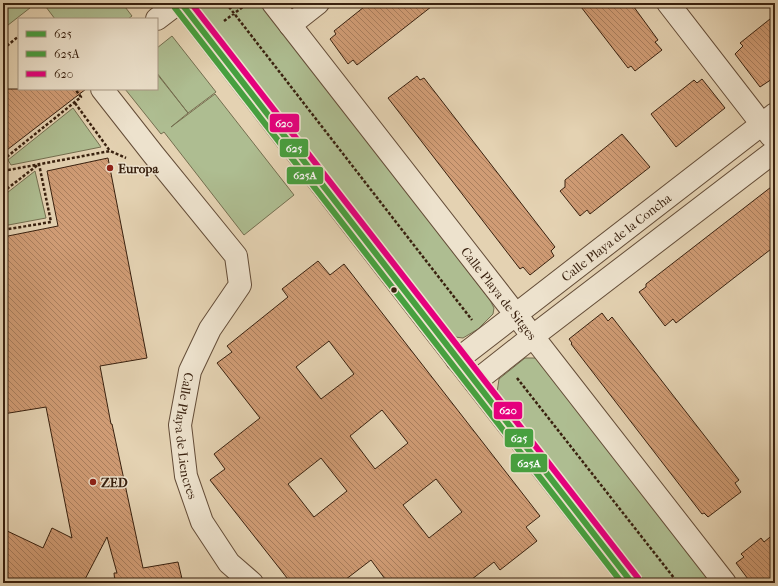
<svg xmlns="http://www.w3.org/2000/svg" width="778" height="586" viewBox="0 0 778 586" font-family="'IM FELL French Canon',serif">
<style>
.green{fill:#aebd91;stroke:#746f50}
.building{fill:url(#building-back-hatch);stroke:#39210f;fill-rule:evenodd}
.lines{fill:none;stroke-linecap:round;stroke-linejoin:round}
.minor-casing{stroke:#644d38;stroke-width:24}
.path{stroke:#39210f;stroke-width:2.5;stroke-dasharray:3 2;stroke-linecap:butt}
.minor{stroke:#ede2cd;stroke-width:22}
.bus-1-casing{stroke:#ede2cd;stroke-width:9}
.bus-2-casing{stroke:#ede2cd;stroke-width:9}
.bus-3-casing{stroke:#ede2cd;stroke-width:9}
.bus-1{stroke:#47a03f;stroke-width:6}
.bus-2{stroke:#47a03f;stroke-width:6}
.bus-3{stroke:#e5007d;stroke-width:6}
.poi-dot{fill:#8f2418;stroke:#ede2cd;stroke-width:1.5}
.bus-dot{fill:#39210f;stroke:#ede2cd;stroke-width:1.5}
.labels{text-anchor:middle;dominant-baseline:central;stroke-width:3;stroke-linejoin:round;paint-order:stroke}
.poi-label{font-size:13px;font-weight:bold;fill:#39210f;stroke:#ede2cd;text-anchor:start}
.street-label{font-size:13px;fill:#39210f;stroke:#ede2cd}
.line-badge{stroke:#ede2cd;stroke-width:1.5}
.badge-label{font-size:11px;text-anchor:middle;font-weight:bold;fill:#fff}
</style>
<defs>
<pattern id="building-back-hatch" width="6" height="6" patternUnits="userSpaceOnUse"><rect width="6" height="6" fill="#d09c75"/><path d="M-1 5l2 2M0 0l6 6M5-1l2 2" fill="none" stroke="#aa7f5e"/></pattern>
</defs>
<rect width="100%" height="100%" fill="#e4d2b2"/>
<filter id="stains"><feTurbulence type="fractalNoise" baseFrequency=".005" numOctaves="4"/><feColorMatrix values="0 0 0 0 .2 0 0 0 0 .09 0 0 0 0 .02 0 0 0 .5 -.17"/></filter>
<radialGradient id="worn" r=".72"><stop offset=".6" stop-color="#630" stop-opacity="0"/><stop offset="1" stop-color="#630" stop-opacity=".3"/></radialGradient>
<path class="green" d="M3 3H35V4L3 29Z
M43 3H122L132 16 128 19H55Z
M192 3H261L490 300 494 308 493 314 478 329 463 338 455 337 447 328Z
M172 36 216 92 188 113 157 73V48Z
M157 74 188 113 171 127 215 94 294 195 244 235 164 132 161 134 125 89H157Z
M73 108 101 147 11 165 8 160Z
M35 171 46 218 3 226V196Z
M525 358H537L713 583H644L497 393 499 379Z"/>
<path class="building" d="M369 3H436L357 65 353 60 348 64 330 39 336 34 334 31Z
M578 3H631L658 40 655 42 662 50 635 71 631 66 628 68Z
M775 15V77L760 87 735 54 743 46 740 43Z
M417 76 420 80 424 78 555 247 551 251 554 256 530 275 523 267 520 269 388 98Z
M702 79 725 108 676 147 651 114 694 80 697 83Z
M3 89H86L3 153Z
M622 134 650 167 590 214 587 210 580 216 560 191 565 187V180Z
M108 158 147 358 100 366 111 424H112L143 568 178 562 183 583H115L114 573H117L107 537 83 583H3V529L43 548 52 528 72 538 46 407 3 414V237L58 226 47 171Z
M775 184V246L676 323 673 319 665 326 639 292 646 287V284Z
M318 261 330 275 344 264 540 516 526 527 537 541 500 570 494 562 467 583H388L371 560 341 583H291L210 480 225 469 214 454 260 418 217 363 232 352 227 346 288 297 282 289ZM329 341 354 374 321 399 296 367ZM382 410 408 443 375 469 350 436ZM321 458 347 491 314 517 288 484ZM436 479 462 512 429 538 403 505Z
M602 313 608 321 612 317 739 480 735 483 741 492 708 517 704 513 702 514 571 344 572 343 569 339Z
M775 533V583H751L736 563 744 557 741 554 761 538 764 542Z"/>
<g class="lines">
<g class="minor-casing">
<g id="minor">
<path d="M181 3 438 335 632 583"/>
<path id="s1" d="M273 3 725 583"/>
<path d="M668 3 771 136"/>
<path d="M157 19 178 3"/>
<path d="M290 25 318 3"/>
<path id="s2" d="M102 89 153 154 236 256 240 285 210 329 190 371 180 425 186 476 202 522 229 563 252 583"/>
<path id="s3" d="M457 360 775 114"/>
<path d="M475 382 532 337 775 151"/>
</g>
</g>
<path class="path" d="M226 3 472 320
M224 21 248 3
M3 49 19 36
M75 103 110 151
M3 160 81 97 75 89
M3 171 110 151 126 158
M3 192 39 164 51 222 3 230
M517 378 678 583"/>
<use href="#minor" class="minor"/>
<g class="bus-1-casing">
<path id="bus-1" d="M181 3 632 583"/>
</g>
<g class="bus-2-casing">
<path id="bus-2" d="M175 8 622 583"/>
</g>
<g class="bus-3-casing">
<path id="bus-3" d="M191 3 638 578"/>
</g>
<use href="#bus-1" class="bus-1"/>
<use href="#bus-2" class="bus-2"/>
<use href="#bus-3" class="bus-3"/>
</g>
<g class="poi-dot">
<circle cx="110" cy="168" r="4"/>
<circle cx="93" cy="482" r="4"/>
</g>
<circle class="bus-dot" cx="394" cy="290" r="3.5"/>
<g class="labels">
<g class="poi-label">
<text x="118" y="168">Europa</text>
<text x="101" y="482">ZED</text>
</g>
<g class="street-label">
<text stroke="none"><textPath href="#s3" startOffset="201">Calle Playa de la Concha</textPath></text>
<text stroke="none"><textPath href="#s1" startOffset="368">Calle Playa de Sitges</textPath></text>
<text stroke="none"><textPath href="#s2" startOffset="409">Calle Playa de Liencres</textPath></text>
</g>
</g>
<g class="line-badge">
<rect x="269" y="113" width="31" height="20" rx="4" fill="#e5007d"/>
<rect x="279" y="138" width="30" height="20" rx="4" fill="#47a03f"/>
<rect x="286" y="166" width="38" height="19" rx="4" fill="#47a03f"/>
<rect x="493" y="401" width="30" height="19" rx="4" fill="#e5007d"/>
<rect x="504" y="428" width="30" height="20" rx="4" fill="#47a03f"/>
<rect x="510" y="453" width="38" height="20" rx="4" fill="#47a03f"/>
</g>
<g class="badge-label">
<text x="284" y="127">620</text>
<text x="294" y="152">625</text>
<text x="305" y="179">625A</text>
<text x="508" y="414">620</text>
<text x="519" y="442">625</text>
<text x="529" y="467">625A</text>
</g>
<rect width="778" height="586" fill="none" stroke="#e4d2b2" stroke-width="16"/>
<rect x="4" y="4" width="770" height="578" fill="none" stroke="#39210f" stroke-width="2"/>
<rect x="8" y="8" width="762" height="570" fill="none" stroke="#39210f"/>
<rect x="18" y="18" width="140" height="72" fill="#ede2cd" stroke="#a59581"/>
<rect x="26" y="31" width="20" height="6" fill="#47a03f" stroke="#a59581"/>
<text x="54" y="38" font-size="12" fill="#39210f">625</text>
<rect x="26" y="51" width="20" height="6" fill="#47a03f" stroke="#a59581"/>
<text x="54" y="58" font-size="12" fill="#39210f">625A</text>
<rect x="26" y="71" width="20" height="6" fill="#e5007d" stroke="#a59581"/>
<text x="54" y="78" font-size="12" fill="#39210f">620</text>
<rect width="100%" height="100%" filter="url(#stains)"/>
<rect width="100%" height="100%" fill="url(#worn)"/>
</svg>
